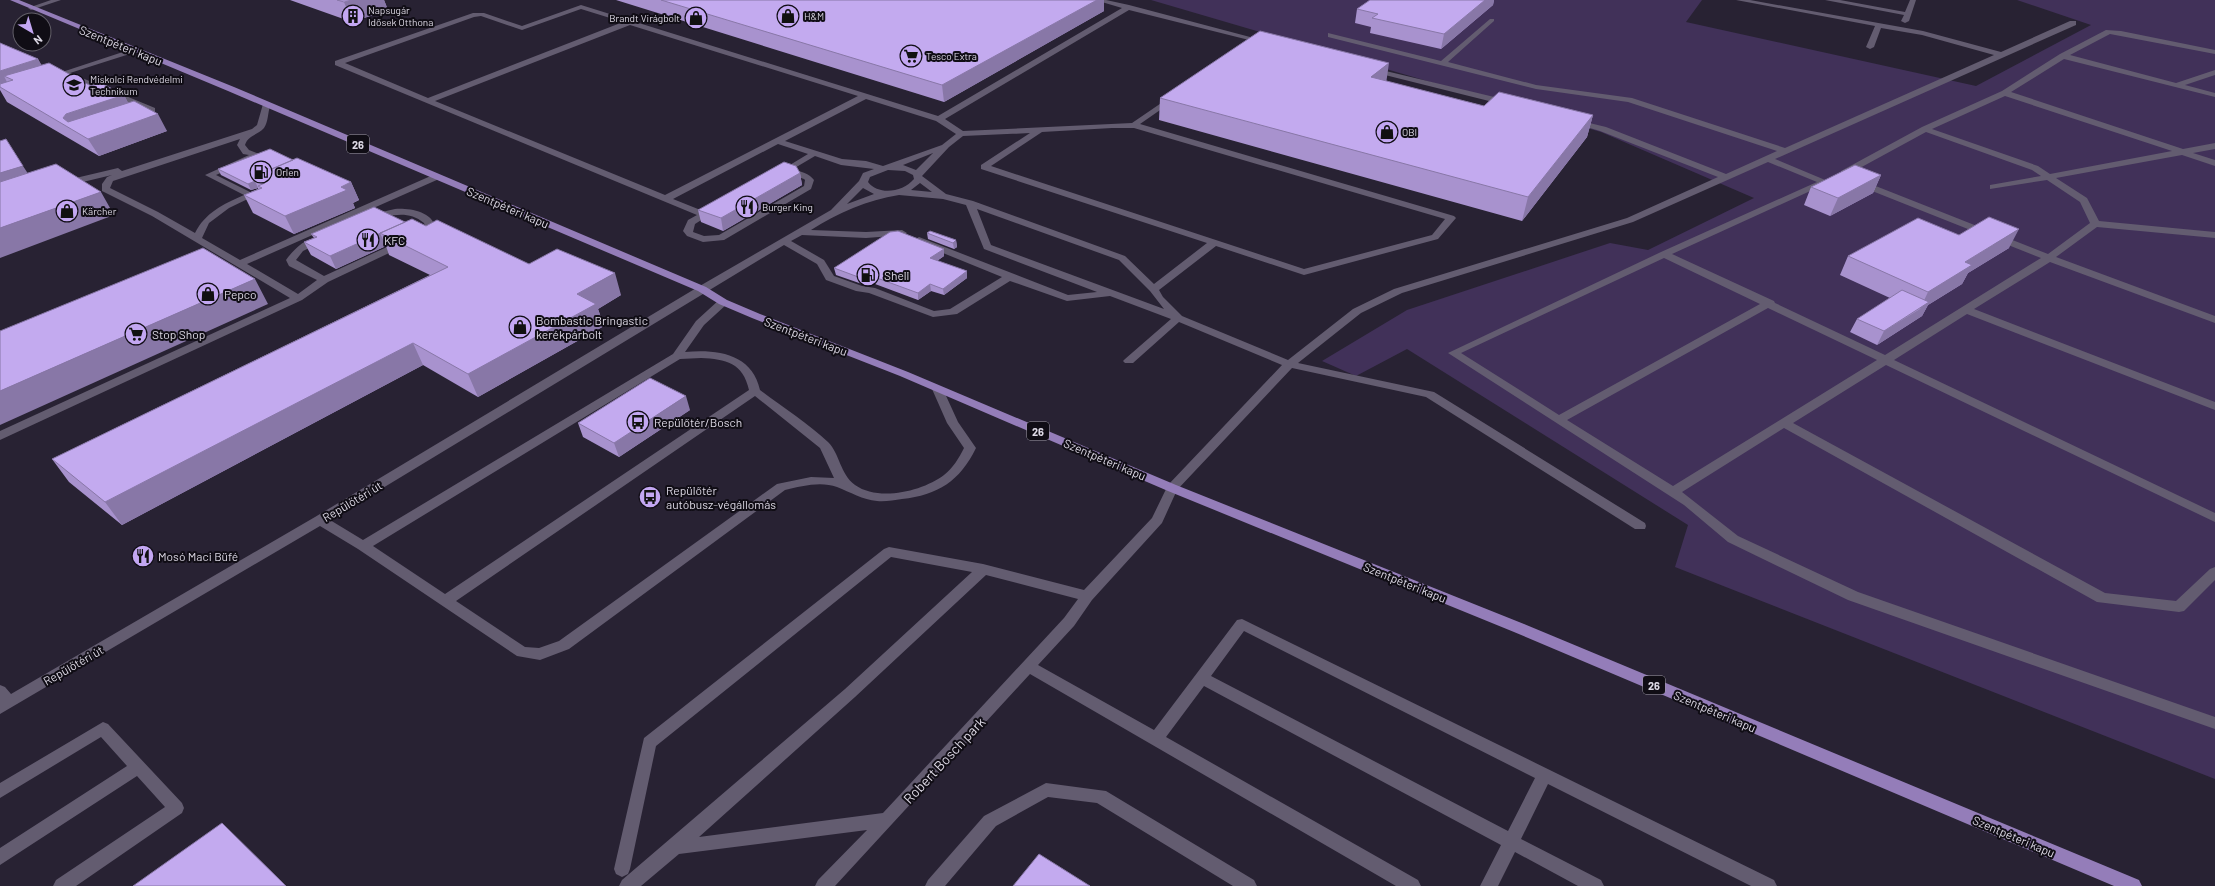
<svg xmlns="http://www.w3.org/2000/svg" width="2215" height="886" viewBox="0 0 2215 886" font-family="Barlow,sans-serif">
<style>
.green{fill:#413159}
.lines{fill:none;stroke-linecap:round;stroke-linejoin:round}
.minor{fill:#635c70;fill-rule:evenodd}
.major{fill:#947db9;fill-rule:evenodd}
.wall{fill:#a892ce}
.shaded-wall{fill:#8877a7}
.building{fill:#c3aaef;stroke:#8877a7}
.labels{text-anchor:middle;dominant-baseline:central;stroke-width:4;stroke-linejoin:round;paint-order:stroke}
.far-poi-label{font-size:10px;fill:#ddd9e5;stroke:#100d15;text-anchor:start}
.shield{fill:#100d15;stroke:#a09ca7;stroke-width:1}
.shield-label{font-size:11px;font-weight:bold;fill:#ddd9e5}
.street-label{font-size:12px;fill:#ddd9e5;stroke:#100d15}
.poi-label{font-size:12px;fill:#ddd9e5;stroke:#100d15;text-anchor:start}
.near-street-label{font-size:14px;fill:#ddd9e5;stroke:#100d15}
</style>
<rect width="100%" height="100%" fill="#282233"/>
<path class="green" d="M1151 0H1702L1686 22 1976 86 2091 25 2017 0H2215V779L1675 567 1688 525 1407 349 1356 376 1322 361 1407 310 1610 243 1648 250 1754 198 1601 132Z"/>
<g class="lines">
<path class="minor" d="M51 0H61L31 10 28 8Z
M1095 0H1106L1129 5 1269 42 1265 44 1129 10 945 119 963 131 1132 123 1173 95H1176V99L1140 124 1454 216 1456 218 1438 239 1304 275 1216 246 1159 290 1163 297 1182 316 1288 360 1353 309 1394 289 1627 218 1718 177 1600 131 1573 123V119L1606 127 1726 174 1777 151 1628 102 1536 89 1328 37V33L1441 61 1490 19H1494V21L1448 62 1536 85 1632 98 1785 148 1994 55 1922 35 1881 28 1874 47 1870 49 1866 47 1875 26 1736 0H1750L1923 31 2001 52 2070 21H2076V25L1775 159 1830 182 1672 254 1774 301 1775 303 1885 355 2041 258 1857 185V181H1863L2048 254 2090 223 2080 202 2047 180 1990 189V185L2041 176 2032 170 1926 132 1847 175H1841V171L1922 127 2002 91 2060 54 2106 30 2121 31 2215 50V54L2110 34 2070 55 2176 83 2215 70V75L2185 85 2215 93V97L2064 59 2011 92 2183 149 2215 143V149L2193 153 2215 160V166L2182 155 2056 178 2087 198 2099 221 2215 232V238L2097 227 2056 257 2215 316V323L2050 262 1974 309 2215 402V410L1967 314 1894 360 2215 513V522L1886 365 1793 423 2105 593 2176 601 2210 569 2215 567V580L2184 611 2179 612 2097 602 1784 428 1682 492 1738 536 1858 592 2215 717V729L1848 600 1728 542 1684 505 1448 353 1661 252 1817 182 1768 162 1633 222 1402 293 1361 313 1298 363 1434 392 1645 523 1646 526 1645 529H1635L1426 397 1292 368 1177 490 1162 523 1092 600 1074 626 1038 665 1154 730 1237 620 1242 619 1774 880 1777 886H1751L1548 784 1521 839 1601 880 1604 886H1578L1515 852 1498 886H1480L1501 845 1204 686 1166 737 1418 880 1421 886H1396L1030 674 835 886H815L818 880 867 830 679 854 641 886H619L622 880 845 689 972 572 891 557 656 746 630 869 628 874 622 877 616 874 614 869 644 738 884 549 889 547 983 564 1084 590 1152 518 1168 485 1282 365 1179 322 1133 363H1125L1123 361 1125 359 1171 319 1110 296 1067 301 1010 281 957 314 933 317 869 293 856 291 826 280 817 264 784 245 330 520 363 540 673 354 696 321 719 300 723 299 728 302 727 304 704 325 685 352C718 349 752 354 760 390 781 406 809 424 828 442 840 454 840 474 855 485 879 502 923 491 944 475 953 468 959 458 964 448L947 423 932 389 934 387H942L958 422 976 448C960 481 938 495 902 499 894 500 885 502 877 501 863 500 850 492 837 487 821 481 801 486 785 490L569 649 540 660 517 656 358 549 320 526 0 714V685L5 687 11 694 315 517 698 287 831 210 859 181 863 173 874 169 841 165 815 156 793 169C801 172 809 173 814 180L811 189 724 240 703 242 687 236 683 231 688 220 697 215 335 65V61L473 13H484L522 26 581 5 938 116 1122 8ZM581 9 623 22 428 98 345 63 474 17 481 16 522 30ZM630 25 858 96 665 195 435 101ZM2005 96 2172 151 2050 174 2038 166 1932 129ZM866 99 936 121 956 134 942 145 883 166 866 161 842 159 785 141ZM1112 128H1134L1445 219 1432 235 1304 269 991 166 1042 132ZM1030 133 981 165V169L1207 243 1154 284 1125 256 973 201 946 194 922 176 949 147 963 136ZM778 144 808 154 775 174 779 177 787 173 804 179 805 180 804 186 719 235 704 236 693 232 695 224 717 210 712 207 703 211 673 199ZM933 153 916 170 903 165ZM888 170 905 171 913 175 914 179C903 192 879 196 868 182L870 177ZM920 183 932 192 911 190ZM863 188 874 194 847 204ZM899 195 943 199 966 205 984 249 1097 292 1068 295 919 237 914 240 916 242 1002 277 950 309 934 311 875 288 862 286 834 276 824 260 791 241 802 235 866 238 905 235 907 233 902 230 866 232 811 230C838 213 867 200 899 195ZM977 209 1119 260 1150 291 1164 309 991 245ZM1664 258 1760 304 1559 415 1461 353ZM1768 308 1877 360 1673 486 1567 420ZM701 358C726 359 743 363 749 390L445 594 373 546 680 359ZM755 396 820 448 834 478 811 477 777 484 559 641 539 648 525 647 456 601ZM986 575 1078 599 1064 618 883 813 699 837 855 697ZM1244 631 1535 778 1508 831 1211 676Z
M1825 0H1840L1905 12 1910 0H1916L1909 21 1905 23 1901 21 1904 15Z
M132 49 139 51 70 73 155 108V112L133 117V113L144 110 56 74Z
M1369 67 1511 101 1512 103 1505 105 1369 71Z
M263 104 270 106C268 112 268 123 264 128 258 135 248 135 245 145L249 150 262 155 216 175 256 195 229 208 209 223 202 238 240 260 433 175H439V179L247 264 298 294 317 280 289 266 286 260C293 250 309 234 323 238L325 240 303 251 296 260 324 276 400 241H406V245L328 282 302 300 0 440V431L290 298 152 216 102 191V184L107 177 112 175 66 186 62 183 63 181 118 168 122 171 252 129 257 125ZM240 139 237 145 243 154 249 155 205 175 244 195C223 204 205 213 195 233L158 212 110 188 113 181Z
M395 209C408 208 432 211 435 227L419 238 414 235 425 226 424 223C407 209 389 216 370 221L365 218 373 214Z
M103 722 108 724 182 803 184 808 182 813 76 886H53L56 880 165 807 137 776 0 865V848L127 766 101 737 0 798V783Z
M1046 783 1106 791 1254 880 1257 886H1233L1097 803 1048 797 996 826 945 886H925L928 880 984 816Z"/>
<path class="major" d="M10 0H19L234 87 706 287 727 300 760 314 908 372 1176 485 1524 624 2139 880 2142 886H2114L1514 632 1168 491 900 376 752 318 719 304 698 291 228 91Z"/>
</g>
<path class="wall" d="M290 0H384L388 10 352 22Z
M616 0H1104V11L944 102Z
M1370 0H1494L1493 5 1441 49 1370 33 1371 27 1355 23 1357 9Z
M0 43 38 59 41 65 91 86 124 95 128 103 167 131 99 156 7 102 0 90Z
M1386 81 1484 106 1593 115 1587 137 1522 221 1159 120 1160 98Z
M293 160 351 182 359 200 353 203 355 208 294 234 253 213 244 195 258 189V188L251 190 221 175 218 169Z
M800 173 802 185 723 231 701 222 698 210Z
M1881 175 1873 193 1830 216 1804 205 1811 187Z
M405 222 426 226 529 264 621 295 598 309 604 326 478 397 423 365 122 525 69 482 52 459 430 275 389 255 386 246 336 269 311 255 304 242 314 238 311 234Z
M927 233 956 240 957 247 954 249 928 239Z
M1959 235 2009 248 1968 273 1962 284 1928 305 1922 316 1877 345 1850 332 1857 319 1890 298 1840 275 1848 256Z
M944 249V256L937 261 967 271V278L944 295 931 291 918 300 867 281 862 284 836 275 834 268Z
M690 410 619 457 583 437 578 423Z"/>
<path class="shaded-wall" d="M352 0H384L388 10 352 22 344 2Z
M1097 0H1104V11L944 102 942 85Z
M1485 0H1494L1493 5 1441 49 1444 34Z
M38 59 47 74 13 80 4 76 9 86 3 88 0 83V71Z
M1389 63 1386 84 1371 77Z
M124 95 133 112 69 127 63 118 66 114Z
M158 114 167 131 99 156 88 139Z
M1593 115 1587 137 1522 221 1528 197Z
M23 166 38 189 0 201V173Z
M800 173 802 185 723 231 721 218Z
M1881 175 1873 193 1830 216 1838 198Z
M255 181 258 188 251 190 248 184Z
M351 182 359 200 353 203 355 208 294 234 285 216 341 187Z
M101 192 114 215 0 258V228Z
M405 222 380 233 386 246 336 269 330 256Z
M2019 229 2009 248 1968 273 1962 284 1928 305 1922 316 1877 345 1884 331 1920 309 1928 292 1965 262Z
M956 240 957 247 954 249 953 243Z
M944 249V256L931 265 930 258Z
M967 271V278L944 295 943 289Z
M615 273 621 295 598 309 604 326 478 397 468 374 577 294Z
M866 274 867 281 862 284 861 278Z
M255 279 268 304 0 425V391Z
M930 284 931 291 918 300V293Z
M413 343 423 365 122 525 105 502Z
M686 396 690 410 619 457 614 443Z"/>
<path class="building" d="M337 0H352L344 2Z
M661 0H1097L942 85Z
M1370 0H1485L1444 34 1372 18 1378 14 1357 9Z
M1260 31 1389 63 1371 77 1484 106 1499 92 1593 115 1528 197 1160 98Z
M0 43 38 59 0 71Z
M49 63 91 86 101 83 124 95 66 114 63 118 68 122 134 101 158 114 88 139 0 87V84L13 80 4 76Z
M6 139 23 166 0 173V141Z
M270 149 293 160 253 177 255 181 248 184 218 169Z
M297 158 351 182 341 187 347 190 285 216 244 195 262 188 258 186 265 183 253 177Z
M784 162 796 166 800 173 721 218 698 210Z
M56 164 101 192 0 228V182Z
M1855 165 1881 175 1838 198 1811 187Z
M374 207 405 222 330 256 304 242 317 237 311 234Z
M1989 217 2019 229 1965 262 1972 265 1928 292 1848 256 1918 218 1959 235Z
M412 219 426 226 437 220 529 264 557 249 615 273 577 294 596 304 468 374 413 343 105 502 52 459 448 267 380 233Z
M898 231 944 249 930 258 967 271 943 289 930 284 918 293 866 274 861 278 834 268 890 232Z
M930 231 956 240 953 243 927 233Z
M203 248 255 279 0 391V331Z
M1902 290 1929 302 1884 331 1857 319Z
M650 378 686 396 614 443 578 423Z
M222 823 286 886H133Z
M1039 854 1090 886H1013Z"/>
<defs>
<g id="building-disc" transform="scale(1.15)"><circle r="9.5" fill="#c3a7f2" stroke="#100d15"/><path d="M-4-6H4V6H1V3H-1V6H-4ZM-2.5-4.3h1.7v1.8h-1.7ZM.8-4.3h1.7v1.8H.8ZM-2.5-1h1.7V.8h-1.7ZM.8-1h1.7V.8H.8Z" fill="#111"/></g>
<g id="shop-disc" transform="scale(1.15)"><circle r="9.5" fill="#c3a7f2" stroke="#100d15"/><path d="M-5-2.5h2.3a2.7 3.5 0 0 1 5.4 0H5L5.5 6h-11ZM-1.5-2.5h3a1.5 2.3 0 0 0-3 0Z" fill="#111"/></g>
<g id="supermarket-disc" transform="scale(1.15)"><circle r="9.5" fill="#c3a7f2" stroke="#100d15"/><path d="M-6-5.5h2.5l.6 2H6L4.5 2H-2.5L-4.4-4H-6ZM-1.5 3.2a1.3 1.3 0 1 0 .1 0ZM3 3.2a1.3 1.3 0 1 0 .1 0Z" fill="#111"/></g>
<g id="school-disc" transform="scale(1.15)"><circle r="9.5" fill="#c3a7f2" stroke="#100d15"/><path d="M0-5L7-2L0 1L-7-2ZM-4 1L0 2.5L4 1V4Q0 6-4 4Z" fill="#111"/></g>
<g id="fuel-disc" transform="scale(1.15)"><circle r="9.5" fill="#c3a7f2" stroke="#100d15"/><path d="M-5.5-6h7V0h2V4h1.3V-2.5L3-4.5l.8-.8L6-3V5H2.5V1h-1V6h-7ZM-4.2-4.7v3.2H.2V-4.7Z" fill="#111"/></g>
<g id="restaurant-disc" transform="scale(1.15)"><circle r="9.5" fill="#c3a7f2" stroke="#100d15"/><path d="M-5-6h1v4h1v-4h1v4h1v-4h1v5L-1.5 .5V6h-2V.5L-5-1ZM5-6V6H3V1.5H1.5Q1.5-4 5-6Z" fill="#111"/></g>
<g id="bus-disc" transform="scale(1.15)"><circle r="9.5" fill="#c3a7f2" stroke="#100d15"/><path d="M-5-6H5V4H4V6H2V4H-2V6H-4V4H-5ZM-3.5-4V0h7V-4ZM-3.5 1.2v1.5H-2V1.2ZM2 1.2v1.5H3.5V1.2Z" fill="#111"/></g>
</defs>
<g fill-rule="evenodd">
<use href="#building-disc" x="353" y="16"/>
<use href="#shop-disc" x="788" y="16"/>
<use href="#shop-disc" x="696" y="18"/>
<use href="#supermarket-disc" x="911" y="56"/>
<use href="#school-disc" x="74" y="85"/>
<use href="#shop-disc" x="1387" y="132"/>
<use href="#fuel-disc" x="261" y="172"/>
<use href="#restaurant-disc" x="747" y="207"/>
<use href="#shop-disc" x="67" y="211"/>
<use href="#restaurant-disc" x="368" y="240"/>
<use href="#fuel-disc" x="868" y="275"/>
<use href="#shop-disc" x="208" y="294"/>
<use href="#shop-disc" x="520" y="327"/>
<use href="#supermarket-disc" x="136" y="334"/>
<use href="#bus-disc" x="638" y="422"/>
<use href="#bus-disc" x="650" y="497"/>
<use href="#restaurant-disc" x="143" y="556"/>
</g>
<g class="labels">
<g class="far-poi-label">
<text x="368" y="10">Napsugár<tspan x="368" dy="12">Idősek Otthona</tspan></text>
<text x="804" y="16">H&amp;M</text>
<text x="680" y="18" text-anchor="end">Brandt Virágbolt</text>
<text x="926" y="56">Tesco Extra</text>
<text x="90" y="79">Miskolci Rendvédelmi<tspan x="90" dy="12">Technikum</tspan></text>
<text x="1402" y="132">OBI</text>
<text x="276" y="172">Orlen</text>
<text x="762" y="207">Burger King</text>
<text x="82" y="211">Kärcher</text>
</g>
<g class="shield">
<rect x="347" y="135" width="22" height="18" rx="3"/>
<rect x="1027" y="422" width="22" height="18" rx="3"/>
<rect x="1643" y="676" width="22" height="18" rx="3"/>
</g>
<g class="shield-label">
<text x="358" y="144">26</text>
<text x="1038" y="431">26</text>
<text x="1654" y="685">26</text>
</g>
<g class="street-label">
<text transform="translate(121 45) rotate(22)">Szentpéteri kapu</text>
<text transform="translate(508 207) rotate(23)">Szentpéteri kapu</text>
<text transform="translate(806 336) rotate(21)">Szentpéteri kapu</text>
<text transform="translate(1105 459) rotate(23)">Szentpéteri kapu</text>
<text transform="translate(352 501) rotate(-31)">Repülőtéri út</text>
<text transform="translate(1405 582) rotate(22)">Szentpéteri kapu</text>
<text transform="translate(73 665) rotate(-30)">Repülőtéri út</text>
<text transform="translate(1715 711) rotate(23)">Szentpéteri kapu</text>
<text transform="translate(2014 836) rotate(23)">Szentpéteri kapu</text>
</g>
<g class="poi-label">
<text x="384" y="240">KFC</text>
<text x="884" y="275">Shell</text>
<text x="224" y="294">Pepco</text>
<text x="536" y="320">Bombastic Bringastic<tspan x="536" dy="14">kerékpárbolt</tspan></text>
<text x="152" y="334">Stop Shop</text>
<text x="654" y="422">Repülőtér/Bosch</text>
<text x="666" y="490">Repülőtér<tspan x="666" dy="14">autóbusz-végállomás</tspan></text>
<text x="158" y="556">Mosó Maci Büfé</text>
</g>
<g class="near-street-label">
<text transform="translate(944 760) rotate(-47)">Robert Bosch park</text>
</g>
</g>
<g transform="translate(32 32) rotate(142)"><circle r="19" fill="#100d15" stroke="#625f68"/>
<path d="M0-3L7 15L0 10L-7 15Z" fill="#c3a7f2"/>
<text y="-6" font-size="11" font-weight="bold" text-anchor="middle" fill="#ddd9e5">N</text>
</g>
</svg>
